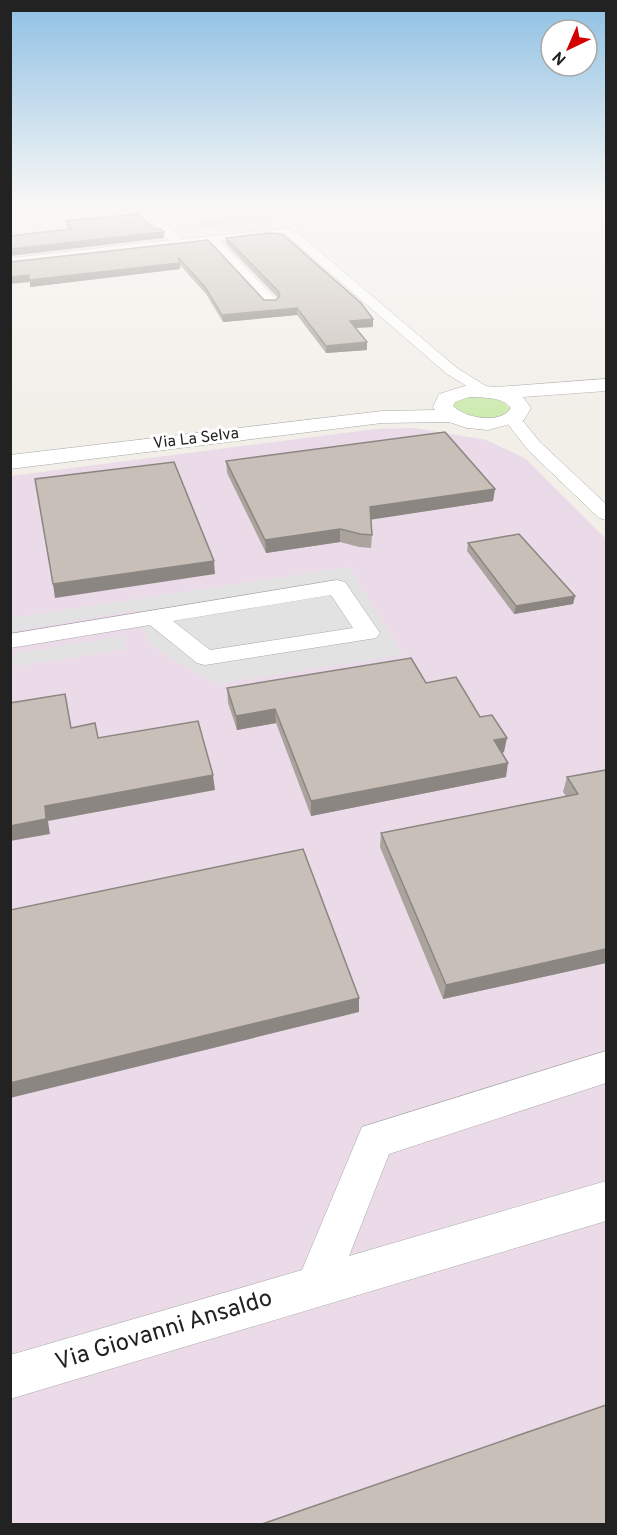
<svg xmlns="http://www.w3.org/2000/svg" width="617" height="1535" viewBox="0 0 617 1535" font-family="Overpass,sans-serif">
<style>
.industrial{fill:#ebdbe8}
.grass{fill:#cdebb0}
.parking{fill:#e2e2e2}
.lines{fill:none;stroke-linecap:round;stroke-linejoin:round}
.service-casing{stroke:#a9a9a9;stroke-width:1}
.minor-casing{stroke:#a9a9a9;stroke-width:1}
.tertiary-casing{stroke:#a9a9a9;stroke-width:1}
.service{fill:#fff;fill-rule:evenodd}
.minor{fill:#fff;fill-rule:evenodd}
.tertiary{fill:#fff;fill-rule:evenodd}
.wall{fill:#aba49e}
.shaded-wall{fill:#8b8681}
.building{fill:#c7bfb8;stroke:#8b8681;stroke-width:1.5}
.labels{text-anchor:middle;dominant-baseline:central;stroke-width:6;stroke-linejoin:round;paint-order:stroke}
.far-street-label{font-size:16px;fill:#222;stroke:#fff}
.near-street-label{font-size:24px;fill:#222;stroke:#fff}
</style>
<rect width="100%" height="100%" fill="#f2efe9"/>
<path class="industrial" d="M414 428 487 440 526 459 606 539V1524H11L10 476 375 429Z"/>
<path class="grass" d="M464 397 498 398 510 408C504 421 476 421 464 416 460 414 455 408 452 406L454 402Z"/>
<path class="parking" d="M259 215 268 222 192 230 182 223Z
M349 567 403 655 216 684 150 645 136 610 11 631V618Z
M123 636 125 649 11 667V654Z"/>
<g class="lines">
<g class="service-casing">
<path id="service" d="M282 213 299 228V230L286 231V229L292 228 279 216H259Z"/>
</g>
<g class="minor-casing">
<path id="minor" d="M136 203H147L181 239 292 228 457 368 494 391 486 396 480 394 447 374 285 234 220 241 276 299 278 302 276 305H266L208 243 10 266V258L169 240Z
M512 414 518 415 540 442 606 504V520L599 518 528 450 504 419 506 415Z
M337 580 345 582 380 633 376 638 205 665 197 663 150 625 10 648V634ZM331 595 353 628 210 650 173 621Z
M606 1051V1083L389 1154 349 1256 606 1181V1221L10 1399V1355L302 1270 362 1127Z"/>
</g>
<g class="tertiary-casing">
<path id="tertiary" d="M606 379V391L523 397 531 408 524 420 488 430 467 428 449 422 382 423 10 469V455L382 411 435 410 433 407 439 394 468 385 497 387ZM469 397C483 398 502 396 511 408 500 425 465 418 453 406L455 402Z"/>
</g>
<use href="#service" class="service"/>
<use href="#minor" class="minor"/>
<use href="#tertiary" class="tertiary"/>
</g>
<path class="wall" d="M66 221 154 229 164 238 68 230 67 227Z
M226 238 373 319V327L356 328 367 342V350L326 353 297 315 223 322 206 294 180 265V269L30 287V282L208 240 264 300H276L278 298 226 244Z
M226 461 495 489 493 501 371 519 372 535 371 548 359 547 340 542 266 553 227 473Z
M468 543 575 596 573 604 514 614 467 551Z
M426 683 480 717 504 752 502 753 506 777 311 816 276 723 237 730 228 703 227 688Z
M606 770V963L443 999 380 847 381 833 566 796 563 792 567 777Z"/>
<path class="shaded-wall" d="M164 232V238L10 256V249Z
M180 263V269L30 287V282L10 284V277Z
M297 308V315L223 322 222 315Z
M373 319V327L350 328V321Z
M367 342V350L326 353V346Z
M495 489 493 501 369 520 370 507Z
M340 529V542L266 553 265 540Z
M214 561 215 574 55 598 53 584Z
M575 596 573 604 514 614 516 606Z
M275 709 276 723 237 730 236 716Z
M507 738 504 752 492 755 494 740Z
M508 763 506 777 311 816V801Z
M213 775 215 790 48 821 50 834 10 841V826L45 806Z
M606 949V963L443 999 446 985Z
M359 998V1012L10 1098V1083Z"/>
<path class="building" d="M138 214 154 229H161L164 232 10 249V236L71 229 66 221Z
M270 233 282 234 361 303 373 319 350 321 367 342 326 346 297 308 222 315 205 287 178 257 180 263 29 280V275L10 277V262L208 240 264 300H276L280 296 278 291 226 238Z
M445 432 495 489 370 507 372 535 360 534 340 529 265 540 226 461Z
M174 462 214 561 53 584 35 479Z
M519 534 575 596 516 606 468 543Z
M411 658 426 683 456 677 480 717 492 715 507 738 494 740 508 763 311 801 275 709 236 716 227 688Z
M65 694 71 728 95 723 98 738 198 721 213 775 45 806 46 819 10 826V703Z
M606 770V949L446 985 381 833 578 794 567 777Z
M303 849 359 998 10 1083V910Z
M606 1405V1524H262Z"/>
<linearGradient id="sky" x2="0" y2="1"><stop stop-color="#8fc0e4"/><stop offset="0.49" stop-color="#f9f8f5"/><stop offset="1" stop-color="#f9f8f5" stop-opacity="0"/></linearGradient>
<rect width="617" height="418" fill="url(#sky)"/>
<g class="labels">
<g class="far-street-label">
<text transform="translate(196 439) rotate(-7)">Via La Selva</text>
</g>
<g class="near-street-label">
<text transform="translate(164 1331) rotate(-17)">Via Giovanni Ansaldo</text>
</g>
</g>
<rect width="617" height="1535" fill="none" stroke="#222222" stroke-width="24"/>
<g transform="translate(569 48) rotate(224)"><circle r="28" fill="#ffffff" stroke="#a7a7a7" stroke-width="1.5"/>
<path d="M0-4.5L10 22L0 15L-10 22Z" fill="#d40000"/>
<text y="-9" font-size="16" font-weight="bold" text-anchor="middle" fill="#222222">N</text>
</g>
</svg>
